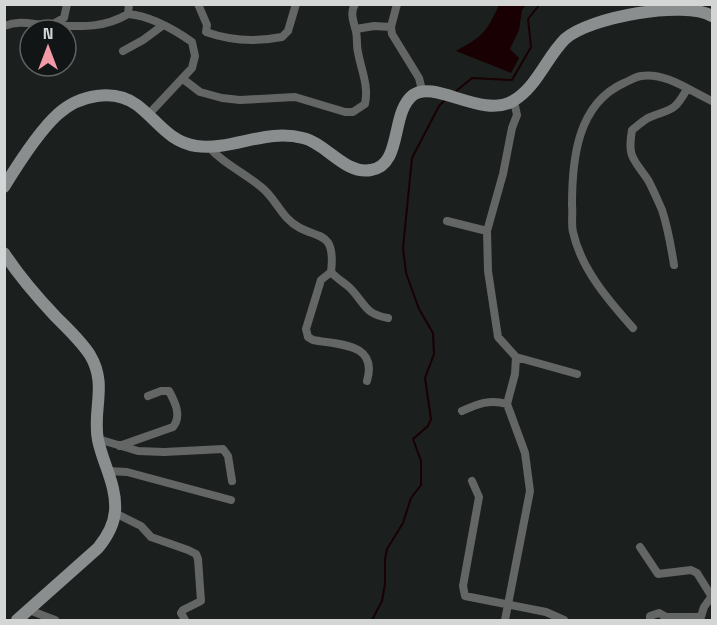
<svg xmlns="http://www.w3.org/2000/svg" width="717" height="625" viewBox="0 0 717 625" font-family="'Space Grotesk',sans-serif">
<style>
.water{fill:#190003}
.lines{fill:none;stroke-linecap:round;stroke-linejoin:round}
.stream{stroke:#190003;stroke-width:2}
.street{stroke:#646565;stroke-width:8}
.secondary{stroke:#8b8e8e;stroke-width:12}
</style>
<rect width="100%" height="100%" fill="#1b1f1e"/>
<path class="water" d="M499 5H526L522 10 519 30 510 49 519 58 511 73 456 51C483 36 486 33 499 5Z"/>
<g class="lines">
<path class="stream" d="M455 92 472 78 512 80 531 47 528 19 540 4
M372 620 382 601 385 584V559L387 549 403 523 411 498 421 485V461L413 439 428 426 431 419 425 378 434 354 433 333 419 309 406 273 403 248 412 158 439 106 446 99"/>
<path class="street" d="M198 4 207 25 206 32C231 41 256 42 282 37L288 31 296 4
M397 4 391 27 392 34 419 78 422 90
M128 14C150 16 175 30 192 42L195 56 192 68 148 115
M128 14 129 4
M53 24 64 18 67 4
M4 26C20 20 31 24 46 25 76 26 101 30 128 14
M356 29 374 26 391 27
M123 51 143 40 162 26
M183 79 200 92 222 98 240 100 295 97 345 112H353L365 104C369 85 361 70 358 52 356 44 358 35 355 28 353 19 350 13 355 4
M514 101 517 115 512 128 503 174 487 231 488 271 498 337 516 357 577 374
M208 146C222 163 243 172 260 186 272 195 277 207 287 218 310 243 337 223 331 272L321 280 306 329 308 337 313 340C340 345 378 343 367 381
M447 221 487 231
M674 265C671 246 668 228 662 210 658 201 653 189 648 180 634 159 627 158 632 130 637 126 643 121 648 118 671 108 673 114 687 89
M331 272C337 279 344 282 350 288 365 303 364 314 388 318
M633 328C609 301 581 269 573 232 571 224 573 214 572 205 572 160 577 104 624 83 629 81 635 77 641 76 666 72 690 91 712 101
M462 411C478 404 489 399 507 404
M98 439 138 451 164 452 223 449 228 456 232 481
M119 446 173 427C182 416 175 402 169 391H161L148 396
M108 471 127 472 231 500
M472 481 479 497 463 586 465 596 546 612 564 620
M115 513 141 526 151 537 188 550 196 554 198 559 201 601 183 610 181 613 185 620
M640 547 658 574 691 570 697 573 712 597
M29 610 55 620
M505 620 530 491 525 453 507 404 515 374 516 357
M650 620V616L659 613 666 617H700
M700 620 704 607 712 596"/>
<path class="secondary" d="M4 187C18 164 38 132 58 114 79 95 114 88 137 105 157 120 169 142 196 146 232 151 266 128 303 138 326 143 345 175 371 170 403 165 390 113 413 95 434 79 482 119 513 101 537 87 546 58 565 39 589 17 685 0 712 16
M4 253C19 276 37 297 56 317 68 329 81 341 90 355 108 385 92 410 98 440 103 464 117 486 115 511 114 525 107 537 98 548L17 620"/>
</g>
<rect width="717" height="625" fill="none" stroke="#d4d6d6" stroke-width="12"/>
<g transform="translate(48 48)"><circle r="28" fill="#121515" stroke="#606262" stroke-width="1.5"/>
<path d="M0-4.5L10 22L0 15L-10 22Z" fill="#f39aa7"/>
<text y="-9" font-size="16" font-weight="bold" text-anchor="middle" fill="#d4d6d6">N</text>
</g>
</svg>
